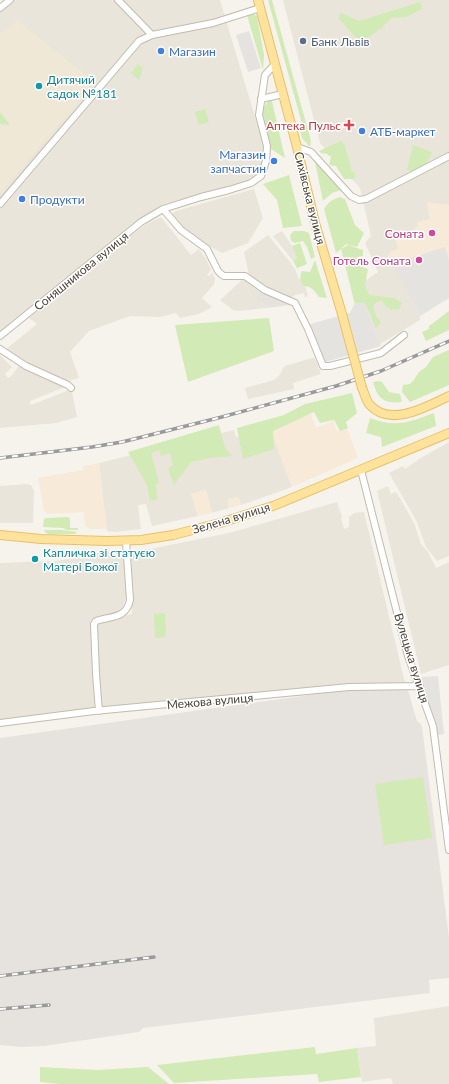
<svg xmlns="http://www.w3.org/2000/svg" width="449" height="1084" viewBox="0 0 449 1084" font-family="Lato,sans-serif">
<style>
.residential{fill:#eae5da}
.commercial{fill:#f7ead8}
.industrial{fill:#e6e2dd}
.education{fill:#efe8d6}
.green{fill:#d2eab5}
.parking{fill:#e5e3e0}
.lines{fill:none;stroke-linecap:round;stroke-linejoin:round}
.minor-casing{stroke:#c2bbae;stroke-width:8}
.major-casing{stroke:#e6c16a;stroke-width:10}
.minor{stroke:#fff;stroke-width:6}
.major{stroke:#ffe39c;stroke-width:8}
.rail-casing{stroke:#9a9a9a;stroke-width:3.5}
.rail{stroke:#fff;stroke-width:2;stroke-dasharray:6;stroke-linecap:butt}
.major-bridge-casing{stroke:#e6c16a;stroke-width:10;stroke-linecap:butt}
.major-bridge{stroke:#ffe39c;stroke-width:8}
.service-dot{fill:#5c6f8a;stroke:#fff;stroke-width:1.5}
.shop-dot{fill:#3f7fe0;stroke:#fff;stroke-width:1.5}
.culture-dot{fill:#0f9aa8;stroke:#fff;stroke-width:1.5}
.health-dot{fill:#e0444e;stroke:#fff;stroke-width:1.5}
.hotel-dot{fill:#d1479c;stroke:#fff;stroke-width:1.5}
.labels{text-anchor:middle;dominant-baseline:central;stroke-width:3;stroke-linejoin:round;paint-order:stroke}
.service-label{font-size:12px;fill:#4e5e75;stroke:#fff;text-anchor:start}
.shop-label{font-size:12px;fill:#366cbe;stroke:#fff;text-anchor:start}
.culture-label{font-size:12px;fill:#0d838f;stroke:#fff;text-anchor:start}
.health-label{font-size:12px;fill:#be3a42;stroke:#fff;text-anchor:end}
.street-label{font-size:12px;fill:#4b4439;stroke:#fff}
.hotel-label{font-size:12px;fill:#b23c85;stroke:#fff;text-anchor:end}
</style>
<rect width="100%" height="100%" fill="#f6f3ec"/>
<path class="residential" d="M12 0H220L264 147 262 165 258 172 250 179 235 185 163 204 132 224 0 330V10Z
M283 0H449V205L430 203V219L419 226 416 233 396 239 398 249 388 256 420 316V320L380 344 365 303 362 283 378 272 365 243 371 236 360 188 320 143Z
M254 189 263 218 248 243 222 253 196 239 182 229 173 218V213L176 211Z
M161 217 191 255 199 249 206 259 211 270 207 275 209 276 212 273 215 279 214 284 202 298 212 307 199 314 180 318 176 313 160 317 130 316 89 331 70 352 79 378 67 381 36 369 5 350 37 324 29 318 125 240 145 225Z
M282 231 292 246 297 258 293 261 273 236Z
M268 235 290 262 295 269 299 279 303 278 308 296 305 297 304 293 295 295 289 299 269 289 249 275 244 252Z
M243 279 261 292 256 297 261 304 263 302 267 308 238 311 233 310 220 300Z
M0 355 12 367 5 374 8 378 11 376 19 366 65 387 30 401 31 405 69 390 72 392 77 417 56 423 0 428Z
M312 358H315L321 374 293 383 294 389 248 399 245 388 274 380 279 376 283 368 285 366Z
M270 428 292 487 241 505 238 497 228 499 229 508 212 513 206 490 191 494 198 516 152 526 146 504 138 505 141 529 115 532 107 531 99 463 234 430 236 437Z
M449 442V556L437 561 426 547 417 522 389 473 403 466 405 469 419 459Z
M26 484 31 485 34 491 33 523H0V486Z
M388 486 391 494 396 492 401 500 414 523 421 544 428 552 436 568 449 562V665L421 674 377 491Z
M337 502 342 517 341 518 344 529 349 527V517L354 513 364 512 405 683 379 685 365 684H348L104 708 101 707 95 626 99 622 132 614 131 567 132 561 130 559V551L151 549 233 532Z
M124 551 127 595 123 606 115 614 91 620 95 709 59 712 0 721V563L55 561 85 557V554Z
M449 1006V1084H393L391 1078 362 1082 357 1048 376 1046 374 1018Z"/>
<path class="commercial" d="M427 202 449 205V298L420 316 388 256 390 251 398 249 396 239 415 233V227L418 226 417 222 430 219Z
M311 414 316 428 333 421 337 431 347 428 358 458 292 487 270 428Z
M99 463 107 529H90L85 526 84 512 47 514 44 511 38 478 83 470V466Z
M206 490 212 513 198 516 191 494Z
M239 497 241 505 229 508 228 499Z"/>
<path class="industrial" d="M261 292 284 302 290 305 267 308 263 302 260 304 255 296Z
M352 689 408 690 417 721 420 723 422 727 449 938V978L429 980 430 993 143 1028 139 1032 44 1046 22 1047 0 1045V738Z"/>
<path class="education" d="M17 20 96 83 43 143 0 194V34Z"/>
<path class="green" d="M268 0H272L311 141 310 147 302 138 299 126 302 124Z
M420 2 422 9 406 17 391 18 382 28 370 36 361 43 338 18 341 13 359 21Z
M253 14 257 16 264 55 263 70 247 15Z
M138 64 143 68 139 80 131 73Z
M268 101H272L285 158 271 149 262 110Z
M205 109 209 122 199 125 195 112Z
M0 112 10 125 0 124Z
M341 141 345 145C345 154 352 162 351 171L355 173V179H344L336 166 329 165 331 157 327 154 321 153 319 151Z
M413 145 432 152 426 165 411 171 407 170Z
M315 162 342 190 332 193 323 201Z
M289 175 302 226 283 228 277 200 263 184Z
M340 197 345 199 355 225 364 233 357 247 346 244 341 249 348 245 363 250V256L357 257V265L368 269 365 286 369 295 394 298 402 303 399 309C389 310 387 308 382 301L376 302 373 307 376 316 381 322 376 329 367 307 355 305 341 249 336 253 324 209C328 203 332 199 340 197Z
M294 231H304L309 233 315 257 311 259 307 247 303 241 295 243 291 241 290 235Z
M300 243 307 264 297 268 293 261 297 258 292 246Z
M315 260 327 298 319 297C314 290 311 286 303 286 301 281 299 276 302 271L310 272Z
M449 311V330L426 341 422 332 429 329V326Z
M269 318 274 351 188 382 175 325Z
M449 350V385L410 402 402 392 403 385 410 384 413 381 419 372 426 367 433 357Z
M379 381 382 382 389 392 400 394 402 402C384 404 378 399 373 382Z
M352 393 357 413 346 422 348 428 340 431 334 420 320 423 314 412 273 431 274 449 243 459 237 428 284 415 305 404Z
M434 413 436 426 382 447 381 437 366 433 370 418C395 428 410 422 434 413Z
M219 425 225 448 232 456 210 458 191 462 174 485 168 468 173 466 170 453 161 456 159 450 151 453 159 483 156 484 157 500 150 501 147 485 128 452Z
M68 517 70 519V528H78V530H67L63 528 43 527 44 519 46 518Z
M44 530H62L77 532 75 534H48L45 532Z
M165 613 166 637 155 638 154 614Z
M423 777 432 838 384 845 375 784Z
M315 1047 316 1054 357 1048 361 1077 319 1082 317 1074 174 1083 157 1065Z
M40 1067 97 1070 148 1067 169 1084H60L40 1082Z"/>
<path class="parking" d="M249 31 261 68 248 72 236 35Z
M445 247 449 260V298L420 316 392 264Z
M355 303H365L381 346 325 362 310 324 350 313Z
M438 676 444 734 438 735 420 677Z"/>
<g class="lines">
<g class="minor-casing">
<path id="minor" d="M118 0 152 35
M0 8 10 0
M261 99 283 94
M297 147 311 152 351 196 359 200 366 199 449 156
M0 204 139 41 152 35 213 23 260 8
M163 209 181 230 207 249 218 271 221 274 224 276H245L265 290 295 303 308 329 323 366H330L381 353 404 335
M0 336 141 222 163 209 201 197 229 190 251 183 261 176 266 161 267 146 259 115 265 75 275 64
M0 349 26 366 68 385 71 388
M361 470 408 656 433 726 449 850
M99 711 96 674 94 624 96 621C111 616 126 619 130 600L126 541
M0 723 94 711 349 687 420 686"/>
</g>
<g class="major-casing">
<path id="major" d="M258 0 297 147 315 223 342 314
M362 388C365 394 366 401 370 405 390 428 428 406 449 396
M0 535 41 539 107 541 141 540 173 535 220 523 273 506 449 433"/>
</g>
<use href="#minor" class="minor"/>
<use href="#major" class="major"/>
<g class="rail-casing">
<path id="rail" d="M0 458 92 447 122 442 218 418 336 386 381 371 449 341
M0 976 154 957
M0 1009 49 1005"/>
</g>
<use href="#rail" class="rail"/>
<g class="major-bridge-casing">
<path id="major-bridge" d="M342 314 362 388"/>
</g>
<use href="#major-bridge" class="major-bridge"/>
</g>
<circle class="service-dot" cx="303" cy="41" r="4"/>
<g class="shop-dot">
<circle cx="161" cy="51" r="4"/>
<circle cx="362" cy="131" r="4"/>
<circle cx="274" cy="161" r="4"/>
<circle cx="22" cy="199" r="4"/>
</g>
<g class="culture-dot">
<circle cx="39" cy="86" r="4"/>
<circle cx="35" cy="559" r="4"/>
</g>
<path class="health-dot" d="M347 119h4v4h4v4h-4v4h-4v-4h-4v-4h4z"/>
<g class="hotel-dot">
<circle cx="432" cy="233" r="4"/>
<circle cx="419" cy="260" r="4"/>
</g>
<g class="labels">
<g class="service-label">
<text x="311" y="41">Банк Львів</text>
</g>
<g class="shop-label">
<text x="169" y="51">Магазин</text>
<text x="370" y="131">АТБ-маркет</text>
<text x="266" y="154" text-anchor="end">Магазин<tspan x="266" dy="14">запчастин</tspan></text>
<text x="30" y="199">Продукти</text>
</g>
<g class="culture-label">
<text x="47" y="79">Дитячий<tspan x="47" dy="14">садок №181</tspan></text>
<text x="43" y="552">Капличка зі статуєю<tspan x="43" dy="14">Матері Божої</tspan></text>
</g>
<g class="health-label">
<text x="341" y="125">Аптека Пульс</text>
</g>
<g class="street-label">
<text transform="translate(310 198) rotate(76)">Сихівська вулиця</text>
<text transform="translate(81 271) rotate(-39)">Соняшникова вулиця</text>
<text transform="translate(231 518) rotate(-17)">Зелена вулиця</text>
<text transform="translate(412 658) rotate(73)">Вулецька вулиця</text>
<text transform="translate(210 701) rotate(-5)">Межова вулиця</text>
</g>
<g class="hotel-label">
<text x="424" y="233">Соната</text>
<text x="411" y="260">Готель Соната</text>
</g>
</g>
</svg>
